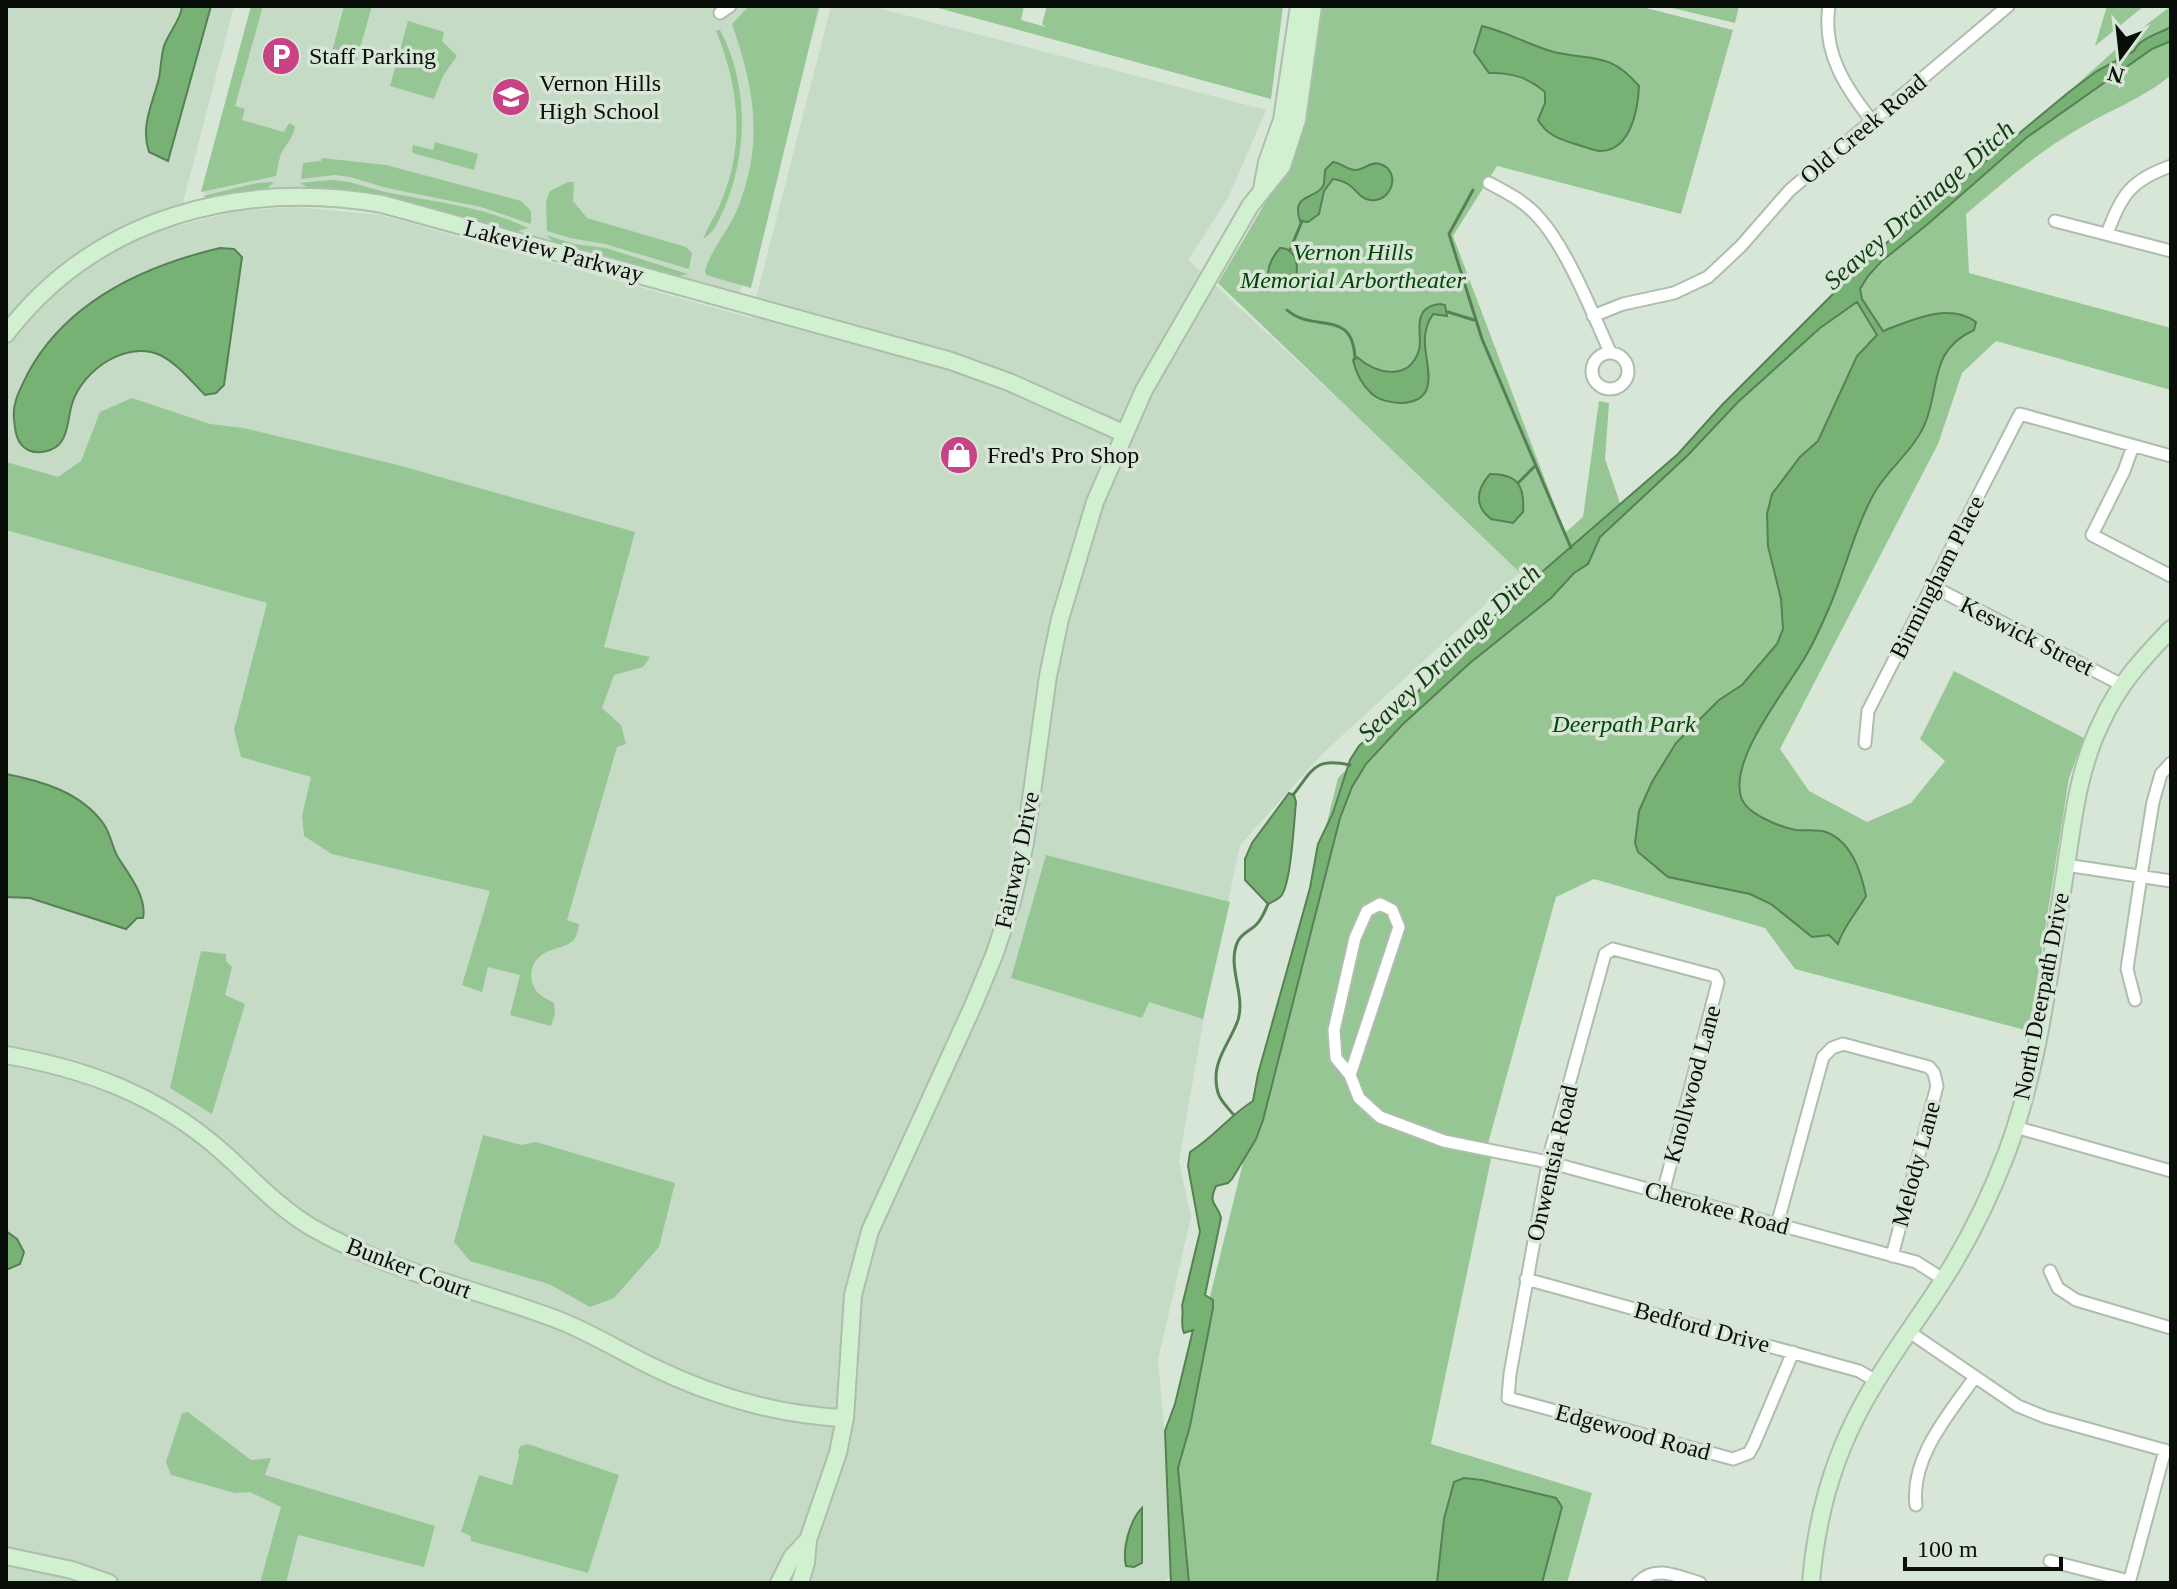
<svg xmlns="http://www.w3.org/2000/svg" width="2177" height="1589" viewBox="0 0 2177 1589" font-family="Georgia,serif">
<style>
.built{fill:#c6dbc5}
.green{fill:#96c694}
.water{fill:#77b274;stroke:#568154;stroke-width:2}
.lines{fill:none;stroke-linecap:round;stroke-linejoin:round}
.stream{stroke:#568154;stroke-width:3}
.street-casing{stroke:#aebdad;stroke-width:15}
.secondary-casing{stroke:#aebdad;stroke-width:20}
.street{stroke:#fff;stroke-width:11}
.secondary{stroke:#d0f0d0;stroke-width:16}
.labels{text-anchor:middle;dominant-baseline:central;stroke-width:7;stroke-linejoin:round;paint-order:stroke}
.poi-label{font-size:24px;fill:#090e09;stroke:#d7e6d6;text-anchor:start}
.street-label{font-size:24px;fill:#090e09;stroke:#d7e6d6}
.park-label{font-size:24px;font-style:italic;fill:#024506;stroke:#d7e6d6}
.water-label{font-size:26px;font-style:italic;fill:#113b11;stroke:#d7e6d6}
</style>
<rect width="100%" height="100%" fill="#d7e6d6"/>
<path class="built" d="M6 6H234L177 226 236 211 296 207 381 215 751 318 831 6H870L1266 110 1228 198 1188 260 1523 570 1322 754 1240 845 1207 1000 1179 1161 1191 1217 1158 1360 1177 1567 1164 1583H6Z
M252 6H821L740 293 376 194 310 189 258 190 209 198 202 190Z"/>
<path class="green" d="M251 6H263L235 106 245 109 242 120 284 132 289 123 295 126C293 137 289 141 283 150 279 156 278 168 276 176L201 192Z
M344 6H372L356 62 331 55Z
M749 6H819L751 288 706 275 705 271C711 249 728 231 737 210 764 144 755 90 732 24Z
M931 6H1024L1021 20 1046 27 1042 24 1047 6H1283L1271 99Z
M1316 6H1638L1733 30 1681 214 1497 166 1453 236 1565 533 1583 517 1599 401 1609 403 1605 459 1622 509 1965 185 2125 41 2171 6V75C2144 98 2110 110 2080 128 2038 152 2003 183 1966 214L1969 273 2171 328V390L1996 341 1962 373 1938 444 1780 749 1809 791 1867 822 1911 803 1945 761 1920 739 1954 671 2084 738 2069 778 2029 1031 1795 969 1765 928 1594 879 1556 897 1487 1147 1491 1159 1431 1444 1592 1493 1567 1583H1179L1167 1471 1338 778 1444 671 1537 589 1218 283 1281 176Z
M1664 6H1739L1735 23Z
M2107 6H2144L2095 46Z
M408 21 444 32 442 41 457 56 443 76 434 99 390 86Z
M720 30C749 85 748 153 724 209 719 220 714 233 703 239 708 226 717 213 722 200 745 144 739 86 716 31Z
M435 142 478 154 474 170 413 153 412 151 413 145 433 150Z
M322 158 386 165 521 201 531 211V224L481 207 387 188 350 177 335 175 301 179 303 163 321 161Z
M330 180C351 180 369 189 390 193 436 202 485 207 528 228L516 232 363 192 309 188 300 183Z
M274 182 266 190 210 200 203 196 257 183Z
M568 182H574L573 201 587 218 686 247 692 253 689 269 605 244 570 238 547 231 546 201 550 191Z
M546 235 574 244 606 248 688 274 679 276 668 274 554 242Z
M132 398 210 424 243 428 394 464 635 532 604 647 650 657 643 667 614 675 602 708 621 725 626 744 617 747 567 920 579 924C577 950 559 944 543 954 530 962 527 981 538 993 542 997 549 1000 554 1003L555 1014 551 1026 510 1015 520 975 488 967 482 992 462 985 490 891 332 854 304 836 302 816 311 777 241 757 234 730 267 603 6 530V462L58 477 81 461 100 412Z
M1046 855 1230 902 1203 1019 1149 1002 1142 1018 1011 978Z
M201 951 226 954V961L232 967 225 995 245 1004 212 1114 170 1088Z
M483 1135 522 1145 536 1142 675 1183 659 1247 614 1298 590 1307 549 1284 470 1261 454 1242Z
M188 1412 251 1460 271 1458 265 1475 435 1526 424 1567 298 1535 286 1583H260L281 1507 250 1492 235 1493 171 1475 166 1462 182 1413Z
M528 1444 619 1475 588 1573 471 1541V1536L461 1532 479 1475 512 1485 519 1456 518 1451 521 1446Z"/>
<path class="water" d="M182 6H211L168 161 149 152C140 126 153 103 159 78 161 67 161 57 164 46 169 32 181 20 182 6Z
M1482 26C1507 32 1529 45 1554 52 1592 61 1609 51 1639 86 1638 109 1631 151 1600 151 1592 150 1582 146 1575 144 1559 139 1547 135 1538 120L1545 103V92C1529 78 1512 72 1489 73L1474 52Z
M2171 27V41L2152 49 2026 138 1929 223 1882 261 1868 276 1860 289 1862 299 1883 331C1912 320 1949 302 1976 322L1974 330C1930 350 1940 384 1926 421 1916 448 1891 466 1876 490 1856 524 1845 571 1829 608 1823 622 1816 638 1808 652 1790 686 1729 756 1741 797 1746 814 1780 827 1796 830 1806 831 1817 829 1826 832 1852 842 1861 872 1866 896 1857 912 1843 927 1838 944L1829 935 1812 937 1771 904 1750 894 1668 877 1638 852 1635 843 1639 811 1652 782 1676 743 1719 700 1742 685 1777 644 1783 629 1781 599 1768 546 1767 514 1772 494 1800 457 1818 441 1857 356 1877 335 1857 302 1820 328 1738 402 1688 455 1600 537 1588 564 1574 573 1551 598 1470 663 1402 725 1366 764 1352 787 1340 818 1263 1120 1256 1139 1232 1179 1228 1183 1216 1186C1207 1206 1218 1203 1221 1218L1205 1295 1213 1300V1308L1190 1426 1178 1468 1189 1583H1171L1165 1431 1175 1404 1193 1330 1184 1333C1180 1324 1184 1315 1182 1306L1200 1232 1188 1166 1190 1152C1214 1137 1230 1115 1253 1101L1258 1074 1310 888 1318 844 1333 813 1350 760 1359 746 1399 710 1520 591 1678 454 1722 405 1873 254 2069 92 2097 71 2134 51C2140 38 2158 34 2171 27Z
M1333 162C1342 163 1346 170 1356 170 1365 169 1371 161 1380 164 1402 171 1392 203 1370 200 1354 197 1358 183 1333 179L1324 191 1319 214 1308 222 1300 221C1290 192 1318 200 1324 184 1324 183 1325 171 1325 170Z
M220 248 234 249 242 257 224 385 216 393 205 395C192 382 177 363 160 355 126 340 84 370 73 401 68 414 69 432 61 442 55 451 38 455 28 450 16 444 15 430 14 419 12 402 21 388 28 373 67 301 144 266 220 248Z
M1280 248C1301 248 1301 279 1288 290 1259 287 1267 263 1280 248Z
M1440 304 1445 305 1447 316 1433 314C1427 323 1424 333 1425 344 1426 368 1441 401 1401 403 1391 403 1378 400 1371 393 1361 384 1356 373 1353 360L1357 357C1376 374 1409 382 1419 350 1422 338 1416 323 1423 312 1428 306 1433 305 1440 304Z
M1490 474C1517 474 1525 485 1523 512L1513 523 1491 519C1474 506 1476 490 1490 474Z
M6 774C42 781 80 792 103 823 112 835 112 851 121 862 131 877 147 899 143 918H137L126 929 30 898 6 897Z
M1289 793 1294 795 1296 802C1294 821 1291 888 1280 897 1277 900 1272 902 1268 904L1245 880V859L1252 843Z
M6 1231 17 1239 24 1252 20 1264 6 1270Z
M1464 1478 1482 1480 1556 1498 1562 1507 1542 1583H1437L1444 1519 1454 1482Z
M1142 1508V1563L1134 1567 1126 1566C1122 1549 1130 1520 1142 1508Z"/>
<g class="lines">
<path class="stream" d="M1473 190 1449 234 1482 339 1571 548
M1290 250 1302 221
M1287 310C1314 334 1353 307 1355 359
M1448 312 1474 320
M1518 483 1535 466
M1293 795C1313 770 1314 757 1350 765
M1233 1114C1221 1100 1216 1096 1216 1077 1216 1057 1232 1038 1238 1020 1246 994 1226 966 1238 941 1242 933 1251 930 1256 925 1262 919 1265 911 1268 904"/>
<g class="street-casing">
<path id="street" d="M1829 6C1822 52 1845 87 1872 121
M720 13 730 6
M1489 183C1508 193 1526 202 1540 219 1567 249 1593 314 1610 352
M2055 221 2171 251
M2107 234C2121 195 2131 180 2171 166
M1593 316 1623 304 1674 293 1708 277 1741 246 1790 190 2008 6
M1592 371a18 18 0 1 1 36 0a18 18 0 1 1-36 0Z
M2133 446 2124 471 2092 535 2171 576
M1932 586 2122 685
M1865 743 1868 711 2020 414 2171 456
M2066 865 2171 881
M2135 1000 2127 969 2141 876 2153 802 2161 774 2171 763
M1350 1075 1336 1058 1334 1030 1355 938 1367 911 1380 904 1392 910 1399 927 1350 1075 1359 1098 1380 1117 1444 1141 1548 1162 1916 1262 1943 1279
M2015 1127 2171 1171
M1663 1193 1718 982 1715 976 1613 949 1605 954 1550 1153 1510 1374 1508 1398 1733 1459 1749 1453 1754 1444 1793 1352
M1777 1225 1823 1057 1832 1048 1843 1044 1929 1067 1934 1073 1937 1086 1892 1256
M2050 1271 2058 1288 2076 1300 2171 1328
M1526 1279 1859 1371 1876 1381
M1908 1331 2018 1406 2045 1417 2171 1452
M1916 1505C1910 1458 1949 1414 1975 1377
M2050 1561 2129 1581
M1638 1583C1655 1564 1679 1577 1700 1583
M2129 1583 2165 1450"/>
</g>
<g class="secondary-casing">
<path id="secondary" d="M1262 189 1267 162 1282 120 1299 6
M6 334C96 216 240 180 382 204L951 361 1009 382 1123 433
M6 1055C86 1069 157 1095 219 1149 250 1176 276 1206 311 1227 388 1272 479 1289 561 1321 593 1334 622 1352 653 1367 712 1396 779 1415 845 1418
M6 1556 72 1570 109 1583
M779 1583 792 1557 808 1540
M800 1583 806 1563 808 1540 838 1453 845 1418 853 1295 870 1231 973 1006 995 953 1013 898 1025 843 1048 676 1060 619 1095 502 1144 390 1250 206 1282 166 1297 120 1313 6
M1811 1583C1816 1520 1832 1460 1863 1404 1890 1354 1926 1310 1955 1261 1975 1227 1993 1189 2007 1152 2040 1063 2050 966 2065 873 2073 820 2078 769 2102 721 2118 685 2144 657 2171 629"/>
</g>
<use href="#street" class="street"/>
<use href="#secondary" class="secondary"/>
</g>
<defs>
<g id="parking-disc" transform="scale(2)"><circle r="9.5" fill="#c84385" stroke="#d7e6d6"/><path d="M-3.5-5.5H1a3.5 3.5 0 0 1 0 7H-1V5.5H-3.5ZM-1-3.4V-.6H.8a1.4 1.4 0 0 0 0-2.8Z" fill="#fff"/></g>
<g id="school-disc" transform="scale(2)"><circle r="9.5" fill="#c84385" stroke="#d7e6d6"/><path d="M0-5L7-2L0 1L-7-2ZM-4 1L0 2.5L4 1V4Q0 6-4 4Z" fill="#fff"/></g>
<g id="shop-disc" transform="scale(2)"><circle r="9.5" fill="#c84385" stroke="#d7e6d6"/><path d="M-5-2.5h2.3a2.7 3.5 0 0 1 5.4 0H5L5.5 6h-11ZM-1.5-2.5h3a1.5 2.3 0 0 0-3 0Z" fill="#fff"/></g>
</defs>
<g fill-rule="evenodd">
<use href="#parking-disc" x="281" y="56"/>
<use href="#school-disc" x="511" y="97"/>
<use href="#shop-disc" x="959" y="455"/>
</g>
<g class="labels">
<g class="poi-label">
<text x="309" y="56">Staff Parking</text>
<text x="539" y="83">Vernon Hills<tspan x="539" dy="28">High School</tspan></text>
<text x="987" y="455">Fred's Pro Shop</text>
</g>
<g class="street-label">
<text transform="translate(1863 129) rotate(-40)">Old Creek Road</text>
<text transform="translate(554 251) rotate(15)">Lakeview Parkway</text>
<text transform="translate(1937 577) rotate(-63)">Birmingham Place</text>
<text transform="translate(2027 636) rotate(27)">Keswick Street</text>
<text transform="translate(1017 860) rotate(-78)">Fairway Drive</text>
<text transform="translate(2041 996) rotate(-79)">North Deerpath Drive</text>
<text transform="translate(1692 1084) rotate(-75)">Knollwood Lane</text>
<text transform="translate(1552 1163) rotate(-77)">Onwentsia Road</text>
<text transform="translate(1916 1164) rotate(-75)">Melody Lane</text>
<text transform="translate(1717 1208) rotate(15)">Cherokee Road</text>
<text transform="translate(409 1268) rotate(21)">Bunker Court</text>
<text transform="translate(1702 1327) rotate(15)">Bedford Drive</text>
<text transform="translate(1633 1432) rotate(15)">Edgewood Road</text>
</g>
<g class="park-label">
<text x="1353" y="252">Vernon Hills<tspan x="1353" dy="28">Memorial Arbortheater</tspan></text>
<text x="1624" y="724">Deerpath Park</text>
</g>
<g class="water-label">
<text transform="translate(1919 205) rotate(-41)">Seavey Drainage Ditch</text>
<text transform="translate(1449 653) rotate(-44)">Seavey Drainage Ditch</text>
</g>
</g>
<rect width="2177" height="1589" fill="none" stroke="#090e09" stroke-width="16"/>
<g transform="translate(2121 56) rotate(195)" stroke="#d7e6d6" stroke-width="6" paint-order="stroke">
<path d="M0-6L14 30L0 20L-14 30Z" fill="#090e09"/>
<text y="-12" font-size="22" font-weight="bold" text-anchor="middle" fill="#090e09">N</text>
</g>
<path d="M1905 1557v12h156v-12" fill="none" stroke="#090e09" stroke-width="4"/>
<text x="1917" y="1557" font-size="24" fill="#090e09" stroke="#d7e6d6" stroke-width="6" paint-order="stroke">100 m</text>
</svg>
